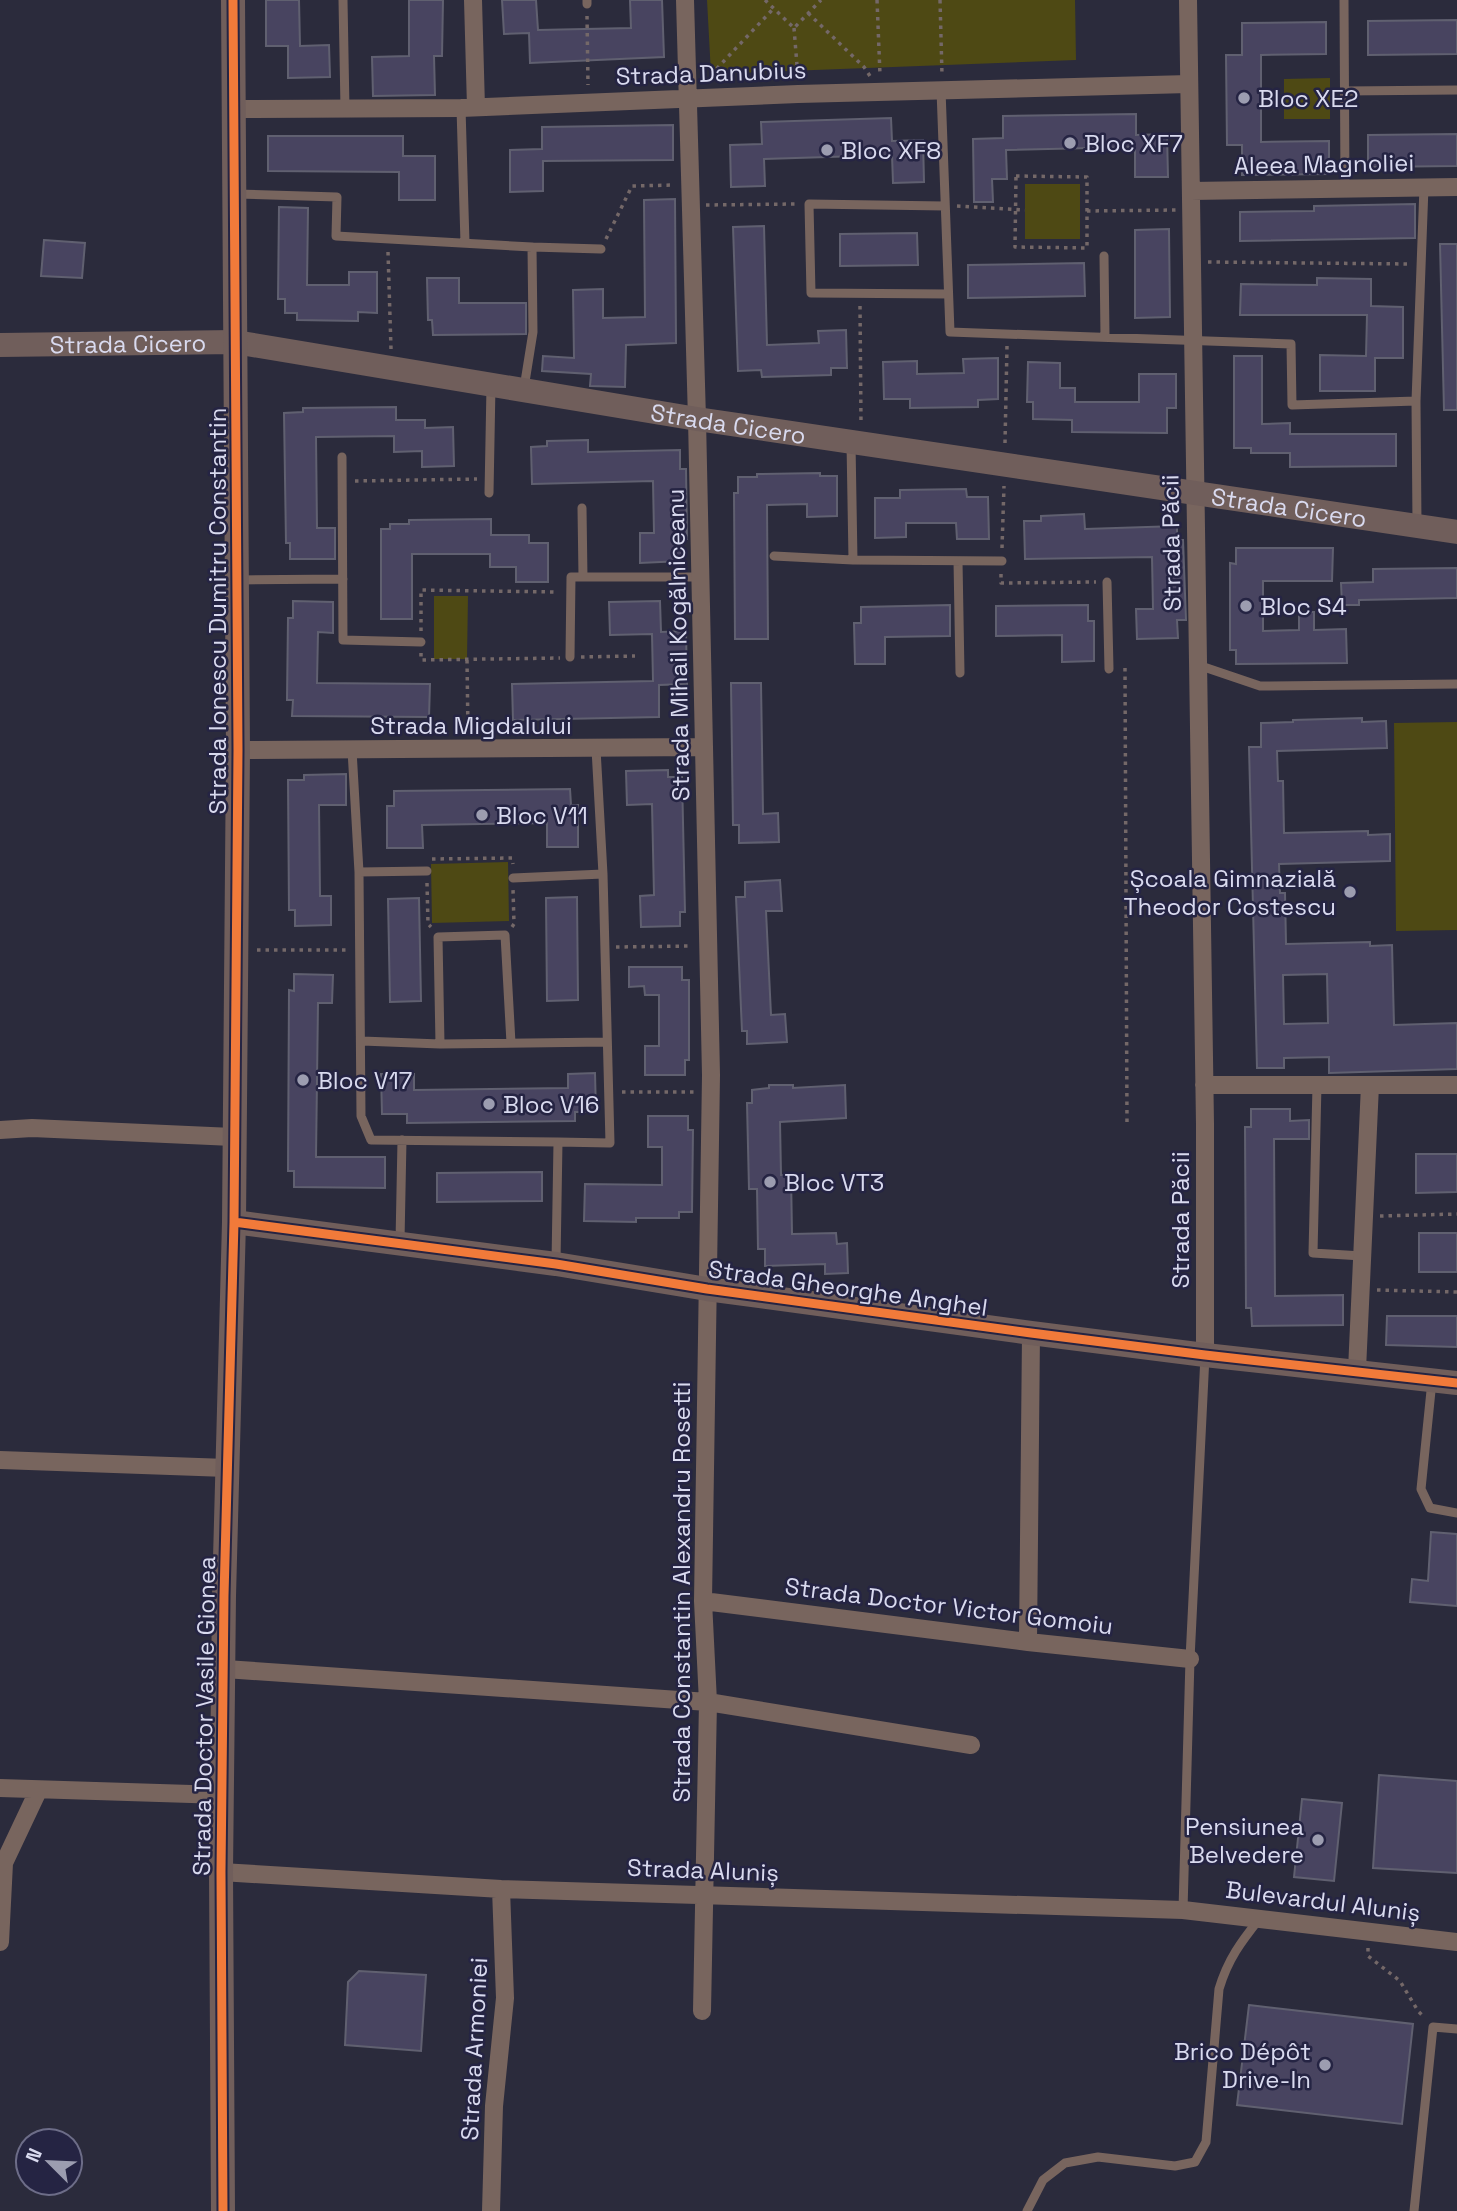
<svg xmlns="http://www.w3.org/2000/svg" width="1457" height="2211" viewBox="0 0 1457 2211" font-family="'Space Grotesk',sans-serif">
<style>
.green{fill:#4e4914}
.building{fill:#484460;stroke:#606070;stroke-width:2;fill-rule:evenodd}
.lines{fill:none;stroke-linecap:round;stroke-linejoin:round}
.path{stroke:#746868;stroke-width:3.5;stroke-dasharray:3.5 5;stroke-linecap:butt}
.lane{stroke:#78655e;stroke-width:9}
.street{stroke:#78655e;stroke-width:18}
.secondary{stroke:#705e5b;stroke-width:24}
.cycleway-casing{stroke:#252443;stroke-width:13}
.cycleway{stroke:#f17a3a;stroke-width:9}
.poi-dot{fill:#9c9db0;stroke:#252443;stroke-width:2.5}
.labels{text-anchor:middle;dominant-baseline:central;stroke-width:5;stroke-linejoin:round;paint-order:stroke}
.street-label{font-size:24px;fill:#d9daef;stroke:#252443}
.poi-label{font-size:24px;fill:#d9daef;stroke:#252443;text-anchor:start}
</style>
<rect width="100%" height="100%" fill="#2b2b3c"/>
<path class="green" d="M707 0H1075L1076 60 711 74Z
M1330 78V119H1284V79Z
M1025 184H1080V239H1025Z
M434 596H468L467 659H434Z
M1457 722V930L1396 931 1394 723Z
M508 862 509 921 432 923 431 864Z"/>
<path class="building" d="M266 0H299L300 46 329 45 330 77 288 78V46H266Z
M409 0H443L442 56H434L435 95 373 96 372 57 409 56Z
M502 0H536L538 30 631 28 630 0H662L664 57 530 63 529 33 504 34Z
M1457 20V54L1368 55V21Z
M1326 22V54L1261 55V142L1329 141V174L1242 175V145H1227L1226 55H1242V23Z
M1136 114V135L1167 134 1168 177H1135V147L1006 150 1007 179H992L993 202H974L973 139 1003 138V116Z
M891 118 892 141 923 140 924 182 893 183 892 155 764 159 765 186 731 187 730 145 762 144 761 122Z
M673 125V160L543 161V191L510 192V150L542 149V127Z
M1457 134V166L1368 167V135Z
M268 136H403V156H435V200H399V172L268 171Z
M675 199 676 343 626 345 625 387 590 386 591 374 542 371 543 356 574 358 573 290 603 289V318L645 317 644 200Z
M1415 204V238L1240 241V212L1314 211V206Z
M279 207 308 208 307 285H349V272H377V313L358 312V321L297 320V313H285V299H278Z
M764 226 767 345 819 343 818 331 846 330 847 368H831V375L762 377 761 370 738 371 733 227Z
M1169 229 1170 317 1135 318V230Z
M917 233 918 265 840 266V234Z
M44 240 85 243 82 278 41 276Z
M1440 244H1457V410H1444Z
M1084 263 1085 296 968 298V265Z
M427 278H459V303H526V334L433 335 432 320H428Z
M1317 278 1371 279V306L1403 307V358H1375V391H1320V355L1366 356 1367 315H1240L1241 284 1317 285Z
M1234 356H1262V424L1290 423V434H1396V466L1290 467V453H1251V448H1234Z
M998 358V399L978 400V407L910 408V399H884L883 362 917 361V374L964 373 963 359Z
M1028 362 1060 363V388H1075V402H1139V374H1176V408H1167V433L1072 432V420L1033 419V402H1027Z
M396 407V420H425V428L453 427 454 466 422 467V451L394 452V436L316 437 317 528H335V559H290V543H286L284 413 303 412V408Z
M588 440V452L680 450V469H686L687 539H681L682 561 640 563V533H654L653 481 532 484 531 447 547 446V441Z
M820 473V476H837V516L807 517V504L767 505 768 639H735L734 493H738V477H757V474Z
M966 489 967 497H988L989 539H957L956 523H906V537L875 538V498H900V490Z
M1084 514 1085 529 1177 526V540H1183L1186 620H1177L1178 638 1137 639 1136 609H1153L1152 557 1025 559 1024 521H1041V516Z
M491 519V535H529V543H548V582H516V567H490V554H412V619H381V529H390V524H409V520Z
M1236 548H1333L1332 581H1263V631L1299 630V612H1314V630L1346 629 1347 663 1236 664V650H1230V563L1236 564Z
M1457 568V598L1359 600V605H1342L1341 583 1373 582V569Z
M293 601 333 602V633L318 632 317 683 430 684 429 717 292 716 293 700H287L288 618H293Z
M660 601 661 632 686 631 687 684 659 685V717L513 720 512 684 653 681 652 634 610 635 609 602Z
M950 605V636L885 637V664H855L854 623H861V607Z
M1088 605V621H1094V661L1062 662V635L996 636V606Z
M731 683H761L763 814 778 813 779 842 739 843V825H733Z
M1362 718V722L1386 721 1387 748 1277 751 1278 781H1283L1284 833 1368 831V835L1390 834V861L1279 864 1280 893H1285L1286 944 1370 942V946L1392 945 1394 1025 1457 1023V1069L1329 1073V1057L1284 1058V1068H1257L1249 747H1261V723L1293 722V720ZM1327 974 1328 1023 1284 1024 1283 975Z
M668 770V777H682L685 912H680V926L641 927 640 896 654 895 652 804 627 805 626 771Z
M346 774V805H319L320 896H331V925L295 926V910H289L288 780H304V775Z
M570 789 571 805H578V847H547V823L422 825 423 848H387V806H394V791Z
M780 880 782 911H766L771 1015 785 1014 787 1042 747 1044V1031H742L736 897H745V882Z
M577 897 578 1000 547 1001 546 898Z
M419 898 421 1001 390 1002 388 899Z
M629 967H682V980H689V1060H685V1075H645V1046H659V995H645L644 986 629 987Z
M294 974 333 975 332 1003H318L316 1157H385V1188L294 1187V1171H288L289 990 294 991Z
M595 1073 596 1112H575V1121L407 1123V1114H382L381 1074H414V1090L568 1088V1074Z
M769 1085H793V1088L845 1085 846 1118 780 1122 781 1175H791L792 1234 836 1233 837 1244 847 1243 848 1273 825 1274V1264L765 1266V1249H758L757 1189H749L747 1103H752V1090L769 1088Z
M1251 1109H1290V1121L1309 1120V1139H1274L1275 1296 1343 1295V1325L1252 1326 1251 1308H1246L1245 1127H1251Z
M648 1116H688V1130H693L692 1212H679V1218H636V1222L584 1221 585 1184 662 1185V1147H648Z
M1416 1154H1457V1192L1416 1193Z
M542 1172V1201L437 1202V1173Z
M1419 1233H1457V1272H1419Z
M1387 1316H1457V1347L1386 1345Z
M1431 1532 1457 1534V1606L1410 1602 1412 1579 1428 1581Z
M1379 1775 1457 1781V1873L1373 1868Z
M1302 1799 1342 1803 1334 1881 1294 1877Z
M359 1971 426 1975 421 2051 345 2045 348 1982Z
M1249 2005 1413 2024 1402 2124 1237 2105Z"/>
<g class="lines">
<path class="path" d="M765 0 794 28 821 0
M877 0 880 75
M940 0 942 75
M808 13 864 67 870 76
M587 16 588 85
M794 28 798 78
M705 81 774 8
M1016 176 1087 177V248L1015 247Z
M706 205 797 204
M957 206 1025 210
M1087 211 1176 210
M606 239 632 186 674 185
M388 252 391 349
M1208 262 1410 264
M860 306 861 424
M1005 443 1007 346
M355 481 477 479
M1002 548 1004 486
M1001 574V583L1096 582
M421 631V590L558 592
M421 653V660L560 658
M581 657 635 656
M467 660 468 733
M1125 668 1127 1124
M432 859 512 858 513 864
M427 883 428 924 431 927
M512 927 514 924 513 889
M616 947 692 946
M257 950H348
M622 1092H695
M1380 1216 1457 1214
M1377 1290 1457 1292
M1368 1948V1956L1400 1981 1418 2011 1425 2018"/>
<path class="lane" d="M343 0 345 109
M587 0V4
M1344 0 1345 188
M941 90 950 332 1291 344 1292 405 1416 401 1417 524
M1344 91 1457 90
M461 108 465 243
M236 194 337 197 336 236 532 247 533 332 524 388
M945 206 809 204 811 293 948 294
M532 247 601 249
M1104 256 1105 337
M1416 401 1424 187
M851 443 853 560
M342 457 343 640 421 642
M489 493 491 386
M582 508 583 577
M774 556 853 560 1002 561
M958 561 960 673
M239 580 343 579
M1107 582 1109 669
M570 657 571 577H701
M1198 665 1260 686 1457 684
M352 750 359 872 361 1116 371 1140 558 1142
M359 872 427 871
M513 878 603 874
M362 1041 440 1044 606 1042
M440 1044 438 937 505 935 511 1043
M1317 1085 1313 1253 1362 1256
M400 1241 402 1140
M556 1262 558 1142 610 1143 603 874 596 749
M1432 1381 1421 1489 1430 1508 1457 1513
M1183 1910 1190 1659 1205 1356
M1027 2211 1043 2180 1065 2163 1098 2157 1175 2166 1195 2162 1206 2142 1219 1989C1228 1959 1241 1942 1260 1918
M1414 2211 1433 2027 1457 2029"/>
<path class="street" d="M473 0 476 107
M685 0 697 419 711 1075 703 1601 708 1702 702 2011
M1188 0 1205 1124V1355
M234 109 461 108 798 94 1189 84
M1191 191 1457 187
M238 750 704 747
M1204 1085H1457
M0 1130 32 1128 233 1137
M1357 1370 1370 1085
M0 1460 227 1468
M703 1601 1028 1642 1190 1659
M1028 1642 1031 1333
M225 1669 708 1702 971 1745
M0 1788 223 1795
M221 1872 501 1889 1183 1910 1457 1942
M0 1942 4 1863 38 1791
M491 2211 494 2106 505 1998 501 1889"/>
<g class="secondary">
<path id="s1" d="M0 345 235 342 697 419 1457 532"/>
<path d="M234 1222 556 1264 707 1289 1031 1333 1205 1355 1457 1383"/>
<path d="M223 2211 221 1872 224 1596 234 1222 238 750 233 0"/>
</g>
<g class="cycleway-casing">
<path id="cycleway" d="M234 1222 556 1264 707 1289 1031 1333 1205 1355 1457 1383
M223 2211 221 1872 224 1596 234 1222 238 750 233 0"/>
</g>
<use href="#cycleway" class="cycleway"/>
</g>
<g class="poi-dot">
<circle cx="1244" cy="98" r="7"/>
<circle cx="1070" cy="143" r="7"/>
<circle cx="827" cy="150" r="7"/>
<circle cx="1246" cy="606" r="7"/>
<circle cx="482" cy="815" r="7"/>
<circle cx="1350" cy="892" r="7"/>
<circle cx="303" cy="1080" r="7"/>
<circle cx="489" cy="1104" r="7"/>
<circle cx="770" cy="1182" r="7"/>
<circle cx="1318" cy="1840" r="7"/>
<circle cx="1325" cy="2065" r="7"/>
</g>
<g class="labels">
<g class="street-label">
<text transform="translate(711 73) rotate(-2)">Strada Danubius</text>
<text transform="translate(1324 164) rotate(-1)">Aleea Magnoliei</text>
<text stroke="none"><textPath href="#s1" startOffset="128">Strada Cicero</textPath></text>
<text stroke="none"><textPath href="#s1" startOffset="735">Strada Cicero</textPath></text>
<text stroke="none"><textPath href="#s1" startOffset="1302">Strada Cicero</textPath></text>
<text transform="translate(1171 543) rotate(-91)">Strada Păcii</text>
<text transform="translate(217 611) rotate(-90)">Strada Ionescu Dumitru Constantin</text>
<text transform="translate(678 645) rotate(-91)">Strada Mihail Kogălniceanu</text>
<text x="471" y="725">Strada Migdalului</text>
<text transform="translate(1180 1220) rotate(-90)">Strada Păcii</text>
<text transform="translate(848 1288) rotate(8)">Strada Gheorghe Anghel</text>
<text transform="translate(681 1592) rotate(-90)">Strada Constantin Alexandru Rosetti</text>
<text transform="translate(949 1606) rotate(7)">Strada Doctor Victor Gomoiu</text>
<text transform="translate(204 1716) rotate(-89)">Strada Doctor Vasile Gionea</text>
<text transform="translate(703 1870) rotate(2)">Strada Aluniș</text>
<text transform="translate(1323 1901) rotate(7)">Bulevardul Aluniș</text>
<text transform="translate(474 2049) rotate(-87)">Strada Armoniei</text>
</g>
<g class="poi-label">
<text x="1258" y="98">Bloc XE2</text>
<text x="1084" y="143">Bloc XF7</text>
<text x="841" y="150">Bloc XF8</text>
<text x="1260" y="606">Bloc S4</text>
<text x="496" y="815">Bloc V11</text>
<text x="1336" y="878" text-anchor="end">Școala Gimnazială<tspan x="1336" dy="28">Theodor Costescu</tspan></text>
<text x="317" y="1080">Bloc V17</text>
<text x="503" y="1104">Bloc V16</text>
<text x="784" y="1182">Bloc VT3</text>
<text x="1304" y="1826" text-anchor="end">Pensiunea<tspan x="1304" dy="28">Belvedere</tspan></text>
<text x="1311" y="2051" text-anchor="end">Brico Dépôt<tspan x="1311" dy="28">Drive-In</tspan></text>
</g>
</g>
<g transform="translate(49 2162) rotate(294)"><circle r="33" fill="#252443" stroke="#6d6d88" stroke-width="2"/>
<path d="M0-5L12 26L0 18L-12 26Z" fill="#9c9db0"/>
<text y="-10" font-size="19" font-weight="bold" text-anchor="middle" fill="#d9daef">N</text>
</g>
</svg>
